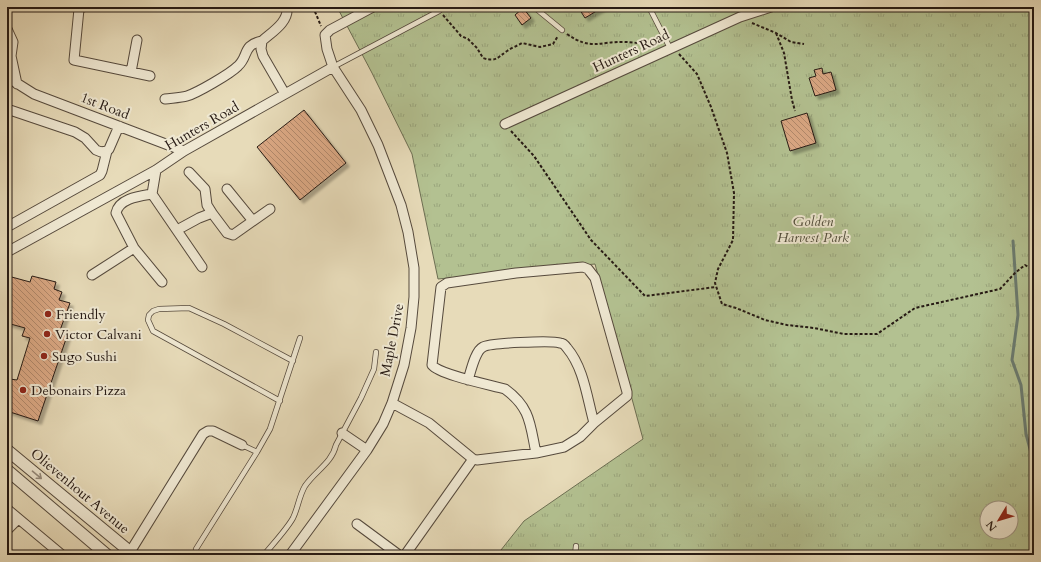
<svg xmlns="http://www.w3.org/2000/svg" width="1041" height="562" viewBox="0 0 1041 562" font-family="Cardo,serif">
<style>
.park{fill:url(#park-tufts);stroke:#6c6e52;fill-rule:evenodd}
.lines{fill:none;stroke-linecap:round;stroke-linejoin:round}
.stream{stroke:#6a7b70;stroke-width:3}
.building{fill:url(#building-back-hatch);stroke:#261a14;filter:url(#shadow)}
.service-casing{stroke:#564a3d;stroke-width:6}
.minor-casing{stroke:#564a3d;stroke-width:11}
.tertiary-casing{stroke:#564a3d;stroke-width:13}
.path{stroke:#261a14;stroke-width:2;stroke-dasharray:3 2;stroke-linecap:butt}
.service{stroke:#efe8d2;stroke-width:4.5}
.minor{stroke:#efe8d2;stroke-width:9}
.tertiary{stroke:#efe8d2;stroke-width:11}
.oneway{stroke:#958b7c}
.poi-dot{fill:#8f2418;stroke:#efe8d2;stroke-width:1.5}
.labels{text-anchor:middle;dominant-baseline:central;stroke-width:4;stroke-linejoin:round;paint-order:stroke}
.street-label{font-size:14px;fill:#261a14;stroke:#efe8d2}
.park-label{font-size:14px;font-style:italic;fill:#504c3a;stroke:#efe8d2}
.poi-label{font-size:14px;fill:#261a14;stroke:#efe8d2;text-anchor:start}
</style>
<defs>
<pattern id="park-tufts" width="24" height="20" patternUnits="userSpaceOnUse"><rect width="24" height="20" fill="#b3c191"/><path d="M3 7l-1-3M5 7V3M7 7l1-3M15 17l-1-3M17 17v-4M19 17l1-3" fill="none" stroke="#9aa57c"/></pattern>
<pattern id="building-back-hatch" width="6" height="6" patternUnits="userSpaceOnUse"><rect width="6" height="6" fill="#dca985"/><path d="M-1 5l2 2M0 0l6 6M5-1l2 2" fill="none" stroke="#b2896c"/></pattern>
<filter id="shadow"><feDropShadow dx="3.5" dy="3.5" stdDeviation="1" flood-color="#0004"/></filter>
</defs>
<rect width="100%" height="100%" fill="#e7dbb9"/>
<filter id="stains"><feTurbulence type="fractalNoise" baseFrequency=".005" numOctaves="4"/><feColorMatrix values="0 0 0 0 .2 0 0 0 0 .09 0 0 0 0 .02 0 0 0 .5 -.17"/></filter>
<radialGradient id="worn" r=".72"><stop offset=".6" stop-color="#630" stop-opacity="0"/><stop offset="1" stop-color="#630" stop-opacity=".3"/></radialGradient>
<path class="park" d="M337 7H1034V555H497L524 521 643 439 595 264 438 279 412 154 372 73ZM987 508H1011V532H987Z"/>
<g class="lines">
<path class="stream" d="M1013 241 1018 315 1012 360 1021 385 1026 434 1034 464"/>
</g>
<path class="building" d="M578 7H603L585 18Z
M523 8 531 18 522 25 515 15Z
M822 68 823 74 831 72 836 90 815 96 809 78 816 76 814 70Z
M304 110 346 163 300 200 257 147Z
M807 113 816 143 790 151 781 121Z
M8 276 30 282 32 276 56 282 54 289 62 292 59 300 70 303 59 333 67 336 38 421 7 411V389L10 379 17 380 30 338 22 336 25 328 7 323V282Z"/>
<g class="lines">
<g class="service-casing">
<path id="service" d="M534 7 562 30
M649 7 670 48
M333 67 439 11 444 7
M280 401 153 331 148 320 149 315 153 311 159 309 189 308 224 324 293 361
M257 452 270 429 300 338
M196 549 257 452 242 445
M264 555C272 545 287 529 293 518 298 508 299 496 305 486 315 471 332 463 336 445L361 398 374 369 376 352
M575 555 576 546"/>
</g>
<g class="minor-casing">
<path id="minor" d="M83 7 79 9 74 60 150 76
M7 29 13 42 11 56 17 84
M131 72 137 40
M7 77 34 94 184 151
M285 94 263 56 261 49 262 41C272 32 289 22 287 7
M165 99C172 98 180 98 187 96 197 93 230 74 238 66 249 56 242 45 262 41
M7 109 75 132 85 138 96 150 101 152 107 151
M505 124 740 17 771 7
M156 170 152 194 202 267
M227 189 253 221
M212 213 227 233 233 235 270 209
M7 227 100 175 102 171 107 151 109 149 119 126
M177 230 199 218 212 213 207 205 205 189 189 172
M134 248 162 282
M7 252 156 170 184 151 333 67
M92 275 134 248 116 213C119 198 140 196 152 194
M468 380C471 371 475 351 483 347 489 343 552 340 560 343 563 343 565 345 567 348 584 368 587 398 594 423
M392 403 429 423 473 459 477 460 536 453 564 447 580 437 594 423 627 396V392L595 278 588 269 583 267 516 273 447 283 441 287 432 365C440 375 491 385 505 389 531 408 530 425 536 453
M342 433 367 450
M7 509 62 555
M357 524 399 555
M7 530 18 519
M130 552 203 434 208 431H213L242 445
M290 555 367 450 383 424 392 403 404 365 411 328 414 297V268L408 232 401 205 378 145 361 110 333 67 327 49 325 35 330 30 373 7
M405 555C428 523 450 491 473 459"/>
</g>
<g class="tertiary-casing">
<path id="tertiary" d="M7 450 134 555
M7 470 107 555"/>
</g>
<path class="path" d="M313 7 321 26
M443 15 461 36 468 39 477 48 483 58C496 62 497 58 507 51 511 48 517 46 522 43L540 47 553 44 558 36
M752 23 776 33 791 42 804 44
M776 33 784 53 792 100 795 111
M567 34C591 51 600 41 625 42 634 42 644 44 653 46
M679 54 697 74 711 107 727 153 734 193 733 240 718 269 715 283 722 304 736 308 765 320 787 325 814 328 844 334H877L915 308 1000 289 1015 273 1025 265 1034 270
M511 131 534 156 591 240 645 296 716 287"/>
<use href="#service" class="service"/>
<use href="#minor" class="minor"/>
<use href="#tertiary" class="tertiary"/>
</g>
<defs><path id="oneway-shaft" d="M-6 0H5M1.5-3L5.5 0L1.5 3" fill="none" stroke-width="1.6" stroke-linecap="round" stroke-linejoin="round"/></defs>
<use class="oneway" href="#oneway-shaft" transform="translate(37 475) rotate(40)"/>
<g class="poi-dot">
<circle cx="48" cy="314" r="4"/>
<circle cx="47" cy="334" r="4"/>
<circle cx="44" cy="356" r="4"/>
<circle cx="23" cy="390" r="4"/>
</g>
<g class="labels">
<g class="street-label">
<text transform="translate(631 51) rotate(-25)">Hunters Road</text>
<text transform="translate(105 106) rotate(21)">1st Road</text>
<text transform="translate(202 126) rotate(-30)">Hunters Road</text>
<text transform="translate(392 340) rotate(-79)">Maple Drive</text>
<text transform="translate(80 491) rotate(40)">Olievenhout Avenue</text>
</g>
<g class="park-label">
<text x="813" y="221">Golden<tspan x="813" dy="16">Harvest Park</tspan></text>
</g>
<g class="poi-label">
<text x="56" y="314">Friendly</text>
<text x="55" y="334">Victor Calvani</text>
<text x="52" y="356">Sugo Sushi</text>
<text x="31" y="390">Debonairs Pizza</text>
</g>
</g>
<rect width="1041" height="562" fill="none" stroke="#e7dbb9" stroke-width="24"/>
<rect x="8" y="8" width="1025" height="546" fill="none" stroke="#261a14" stroke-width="2"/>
<rect x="12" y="12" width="1017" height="538" fill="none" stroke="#261a14"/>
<g transform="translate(999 520) rotate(232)"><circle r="19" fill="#efe8d2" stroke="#9f9686"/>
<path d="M0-3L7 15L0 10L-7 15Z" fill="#8f2418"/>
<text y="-6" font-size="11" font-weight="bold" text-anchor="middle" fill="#261a14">N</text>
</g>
<rect width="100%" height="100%" filter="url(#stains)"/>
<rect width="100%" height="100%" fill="url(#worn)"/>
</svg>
